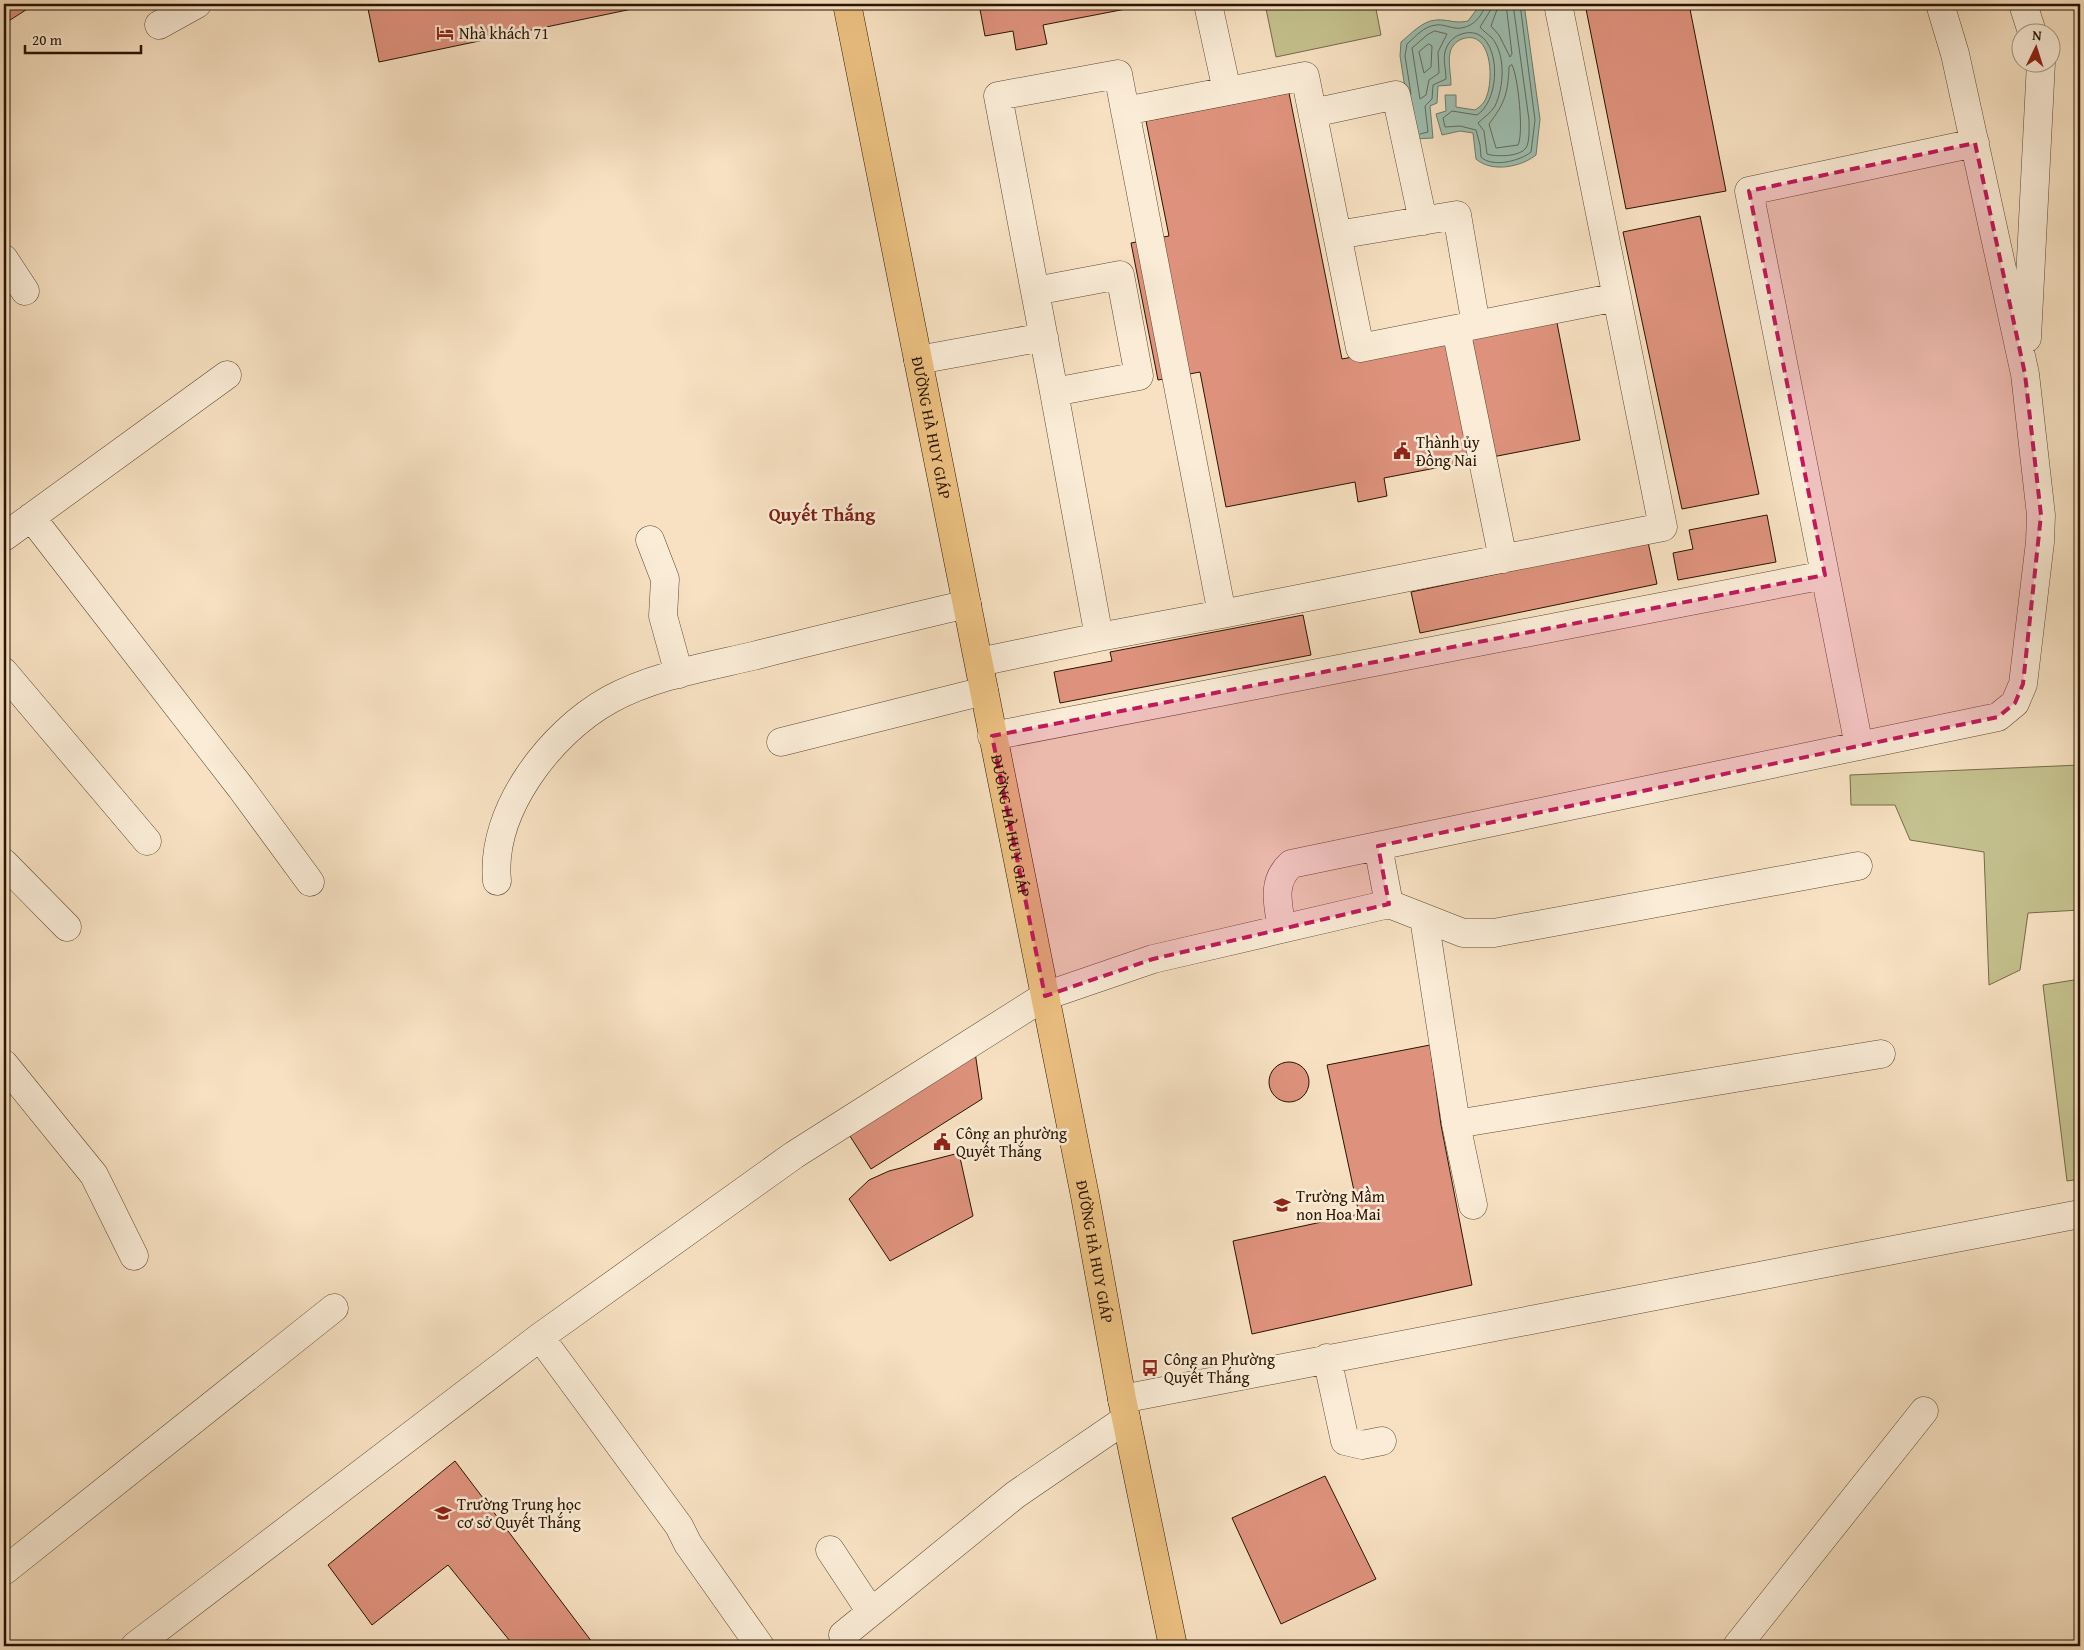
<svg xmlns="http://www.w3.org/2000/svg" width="2084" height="1650" viewBox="0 0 2084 1650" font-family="'Gentium Book Plus',serif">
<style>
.green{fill:#c4c18e;stroke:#766a47}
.water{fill:#9dbeb0;stroke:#6f7a6a}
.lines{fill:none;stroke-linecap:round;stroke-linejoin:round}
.shore{stroke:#636958;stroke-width:1}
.stream{stroke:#6f7a6a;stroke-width:11}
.building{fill:#de927d;stroke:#291400}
.minor-casing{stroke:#5c4730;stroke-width:29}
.major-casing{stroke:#291400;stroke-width:29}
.minor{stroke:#faecd7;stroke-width:28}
.major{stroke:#ecc081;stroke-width:28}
.marked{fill:#c2185b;fill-opacity:0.2;stroke:#c2185b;stroke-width:4;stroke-dasharray:10 6;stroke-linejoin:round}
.labels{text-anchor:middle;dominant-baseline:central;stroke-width:5;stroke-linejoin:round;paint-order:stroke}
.poi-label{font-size:16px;fill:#291400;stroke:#faecd7;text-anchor:start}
.street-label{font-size:16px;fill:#291400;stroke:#faecd7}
.quarter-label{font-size:19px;font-weight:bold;fill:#7a1f14;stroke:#faecd7}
</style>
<rect width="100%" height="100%" fill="#f7e1c2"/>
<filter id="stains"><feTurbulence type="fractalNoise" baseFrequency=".004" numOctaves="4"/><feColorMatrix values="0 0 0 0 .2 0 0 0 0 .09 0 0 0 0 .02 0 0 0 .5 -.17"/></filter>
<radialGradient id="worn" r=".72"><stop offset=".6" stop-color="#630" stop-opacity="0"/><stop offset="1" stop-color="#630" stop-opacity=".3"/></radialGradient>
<path class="green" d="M1265 4H1375L1381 35 1276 57Z
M2080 765V910L2028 913 2020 970 1989 985 1984 852 1910 840 1895 805H1851L1850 775Z
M2080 979V1179L2067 1181 2043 985Z"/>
<path class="water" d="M1485 4H1524L1540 119 1536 155C1521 167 1492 173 1476 159L1473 133 1460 131 1442 135 1436 114 1446 111 1445 95H1456V107L1475 110C1478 108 1482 105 1484 102 1495 85 1493 28 1462 39 1456 41 1451 47 1450 53 1448 63 1451 75 1451 85L1438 86 1437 103 1430 106 1433 138 1413 139 1400 56 1401 42C1411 34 1422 21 1436 20 1448 19 1454 24 1468 21L1480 5Z"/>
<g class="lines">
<path class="shore" d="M1491 4 1490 11 1480 27C1483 31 1488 34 1492 38 1506 55 1504 87 1495 106 1491 113 1483 118 1478 123L1484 131 1487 154C1495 157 1520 157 1526 148 1530 141 1529 128 1529 120L1513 4
M1499 4 1491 26 1499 35 1510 57 1512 54 1506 4
M1435 31 1447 34 1438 52 1439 73 1429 80 1426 95 1420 99 1412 48 1427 35Z
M1429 44 1432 46 1431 67 1424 73 1419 52Z
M1512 65C1518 75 1524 134 1518 145L1496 148 1489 124C1505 103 1508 93 1509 67Z
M1411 94 1405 56 1407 44C1415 37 1424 26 1436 25 1442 24 1448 27 1455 28 1469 30 1483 18 1485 4
M1420 134 1428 132 1425 106 1432 99 1433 85 1446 79C1446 70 1443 60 1445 52 1447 44 1452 38 1459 35 1500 18 1505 97 1477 115L1452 111 1443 118 1445 127 1460 126 1476 130 1480 145 1481 157C1492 168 1520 161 1531 152L1535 120 1520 4"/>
<path class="stream" d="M1717 4H1723"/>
</g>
<path class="building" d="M4 4H35L4 24Z
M367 4H656L379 62Z
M979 4H1130L1131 8 1043 25 1047 44 1016 50 1013 31 985 36Z
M1585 4H1689L1726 191 1626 209Z
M1289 93 1342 359 1556 318 1580 440 1384 478 1387 496 1358 502 1355 482 1226 507 1200 372 1158 380 1131 243 1169 236 1146 121Z
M1700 216 1759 494 1682 509 1623 232Z
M1767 515 1776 562 1678 580 1673 553 1693 549 1689 530Z
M1648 542 1657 584 1420 633 1411 592Z
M1303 615 1311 655 1060 703 1054 672 1112 661 1110 652Z
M1430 1045 1441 1125 1472 1285 1252 1334 1233 1241 1359 1214 1327 1065Z
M975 1052 982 1099 871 1169 848 1133Z
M1269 1082a20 20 0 1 1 40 0a20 20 0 1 1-40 0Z
M959 1153 973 1216 890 1261 849 1199 869 1180 889 1171Z
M455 1461 595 1646H514L448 1565 372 1625 328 1565Z
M1325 1476 1376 1579 1281 1624 1232 1518Z"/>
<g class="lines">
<g class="minor-casing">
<path id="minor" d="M1208 4 1227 91
M2023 4 2032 32
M159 25 197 4
M1125 111 1305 76 1360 348 1617 297
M1313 113 1396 95 1423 221
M1337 235 1457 215 1476 325
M4 259 25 291
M1035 291 1120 275 1139 376 1054 392 998 96 1118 74 1222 614 1099 637 1054 392
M1456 329 1503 559
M2027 338 2041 62
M918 360 1044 337
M31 517 241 788 310 882
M4 537 227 375
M650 540 665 579 663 616 679 674
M1222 614 1663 527 1558 4
M979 662 1099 637
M4 672 147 841
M992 736 1825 575
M781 742 984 691
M1859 746 1749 191 1975 143
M1378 846 1389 904
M4 863 67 927
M497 881C490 811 550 733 609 700 652 676 706 667 753 656 824 638 896 621 967 604
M1424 918 1456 1124 1473 1205
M1282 928C1278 905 1271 882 1291 864L1998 717 2015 703 2023 684 2040 542 2041 515 2025 374 1955 54 1940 4
M4 1064 94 1175 134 1256
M1456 1124 1881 1054
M540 1337 679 1526 688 1544 760 1646
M1327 1358 1345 1441 1362 1445 1382 1441
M1122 1399 2080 1214
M830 1550 871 1612
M4 1571 334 1308
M843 1635 1015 1495 1126 1419
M135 1646 540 1337 794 1155 1045 996 1153 959 1389 904 1463 933H1494L1858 866
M1737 1646 1924 1411"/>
</g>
<g class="major-casing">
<g id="major">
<path id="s1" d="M847 4 1085 1196 1122 1399 1173 1646"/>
</g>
</g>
<use href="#minor" class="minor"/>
<use href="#major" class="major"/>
</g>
<path class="marked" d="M1975 143 2025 374 2041 515 2023 684 2015 703 1998 717 1378 846 1389 904 1153 959 1045 996 992 736 1825 575 1749 191Z"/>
<defs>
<g id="hotel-bare" transform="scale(1.35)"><path d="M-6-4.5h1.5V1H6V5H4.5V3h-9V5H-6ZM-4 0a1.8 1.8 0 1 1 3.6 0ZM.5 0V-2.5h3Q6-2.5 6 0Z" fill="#8f2418" stroke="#faecd7" stroke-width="2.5" paint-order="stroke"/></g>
<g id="civic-bare" transform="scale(1.35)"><path d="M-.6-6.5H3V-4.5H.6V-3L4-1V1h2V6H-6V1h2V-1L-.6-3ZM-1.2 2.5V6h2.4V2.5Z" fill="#8f2418" stroke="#faecd7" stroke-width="2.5" paint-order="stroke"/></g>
<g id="school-bare" transform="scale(1.35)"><path d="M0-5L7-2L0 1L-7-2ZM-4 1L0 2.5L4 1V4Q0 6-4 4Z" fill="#8f2418" stroke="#faecd7" stroke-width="2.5" paint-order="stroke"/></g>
<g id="bus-bare" transform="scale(1.35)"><path d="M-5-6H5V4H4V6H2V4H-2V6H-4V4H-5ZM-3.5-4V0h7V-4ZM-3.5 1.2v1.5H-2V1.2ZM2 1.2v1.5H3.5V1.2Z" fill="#8f2418" stroke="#faecd7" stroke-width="2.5" paint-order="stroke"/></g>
</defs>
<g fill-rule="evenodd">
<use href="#hotel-bare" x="445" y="33"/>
<use href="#civic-bare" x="1402" y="451"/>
<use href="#civic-bare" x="942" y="1142"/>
<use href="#school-bare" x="1282" y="1205"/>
<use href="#bus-bare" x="1150" y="1368"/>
<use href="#school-bare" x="443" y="1513"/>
</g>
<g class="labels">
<g class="poi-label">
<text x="459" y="33">Nhà khách 71</text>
<text x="1416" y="442">Thành ủy<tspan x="1416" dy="18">Đồng Nai</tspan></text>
<text x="956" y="1133">Công an phường<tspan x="956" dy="18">Quyết Thắng</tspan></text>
<text x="1296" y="1196">Trường Mầm<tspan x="1296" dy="18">non Hoa Mai</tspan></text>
<text x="1164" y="1359">Công an Phường<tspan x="1164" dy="18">Quyết Thắng</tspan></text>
<text x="457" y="1504">Trường Trung học<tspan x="457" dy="18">cơ sở Quyết Thắng</tspan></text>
</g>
<g class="street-label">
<text stroke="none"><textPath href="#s1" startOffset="432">ĐƯỜNG HÀ HUY GIÁP</textPath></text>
<text stroke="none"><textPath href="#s1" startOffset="838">ĐƯỜNG HÀ HUY GIÁP</textPath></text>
<text stroke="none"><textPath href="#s1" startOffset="1272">ĐƯỜNG HÀ HUY GIÁP</textPath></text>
</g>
<g class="quarter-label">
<text x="822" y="514">Quyết Thắng</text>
</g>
</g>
<rect width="2084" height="1650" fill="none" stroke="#f7e1c2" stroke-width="20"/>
<rect x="5" y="5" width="2074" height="1640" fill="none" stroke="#291400" stroke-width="2.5"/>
<rect x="10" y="10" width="2064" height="1630" fill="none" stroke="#291400"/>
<g transform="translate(2036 48) rotate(4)"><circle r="24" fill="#faecd7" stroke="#a69681"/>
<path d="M0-4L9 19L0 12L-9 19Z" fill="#8f2418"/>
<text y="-8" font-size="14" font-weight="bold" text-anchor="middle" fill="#291400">N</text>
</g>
<path d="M25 45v8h116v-8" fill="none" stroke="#291400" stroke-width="2.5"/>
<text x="32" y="45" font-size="15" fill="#291400" stroke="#faecd7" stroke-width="4" paint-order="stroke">20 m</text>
<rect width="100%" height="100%" filter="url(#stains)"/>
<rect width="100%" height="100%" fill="url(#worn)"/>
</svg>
